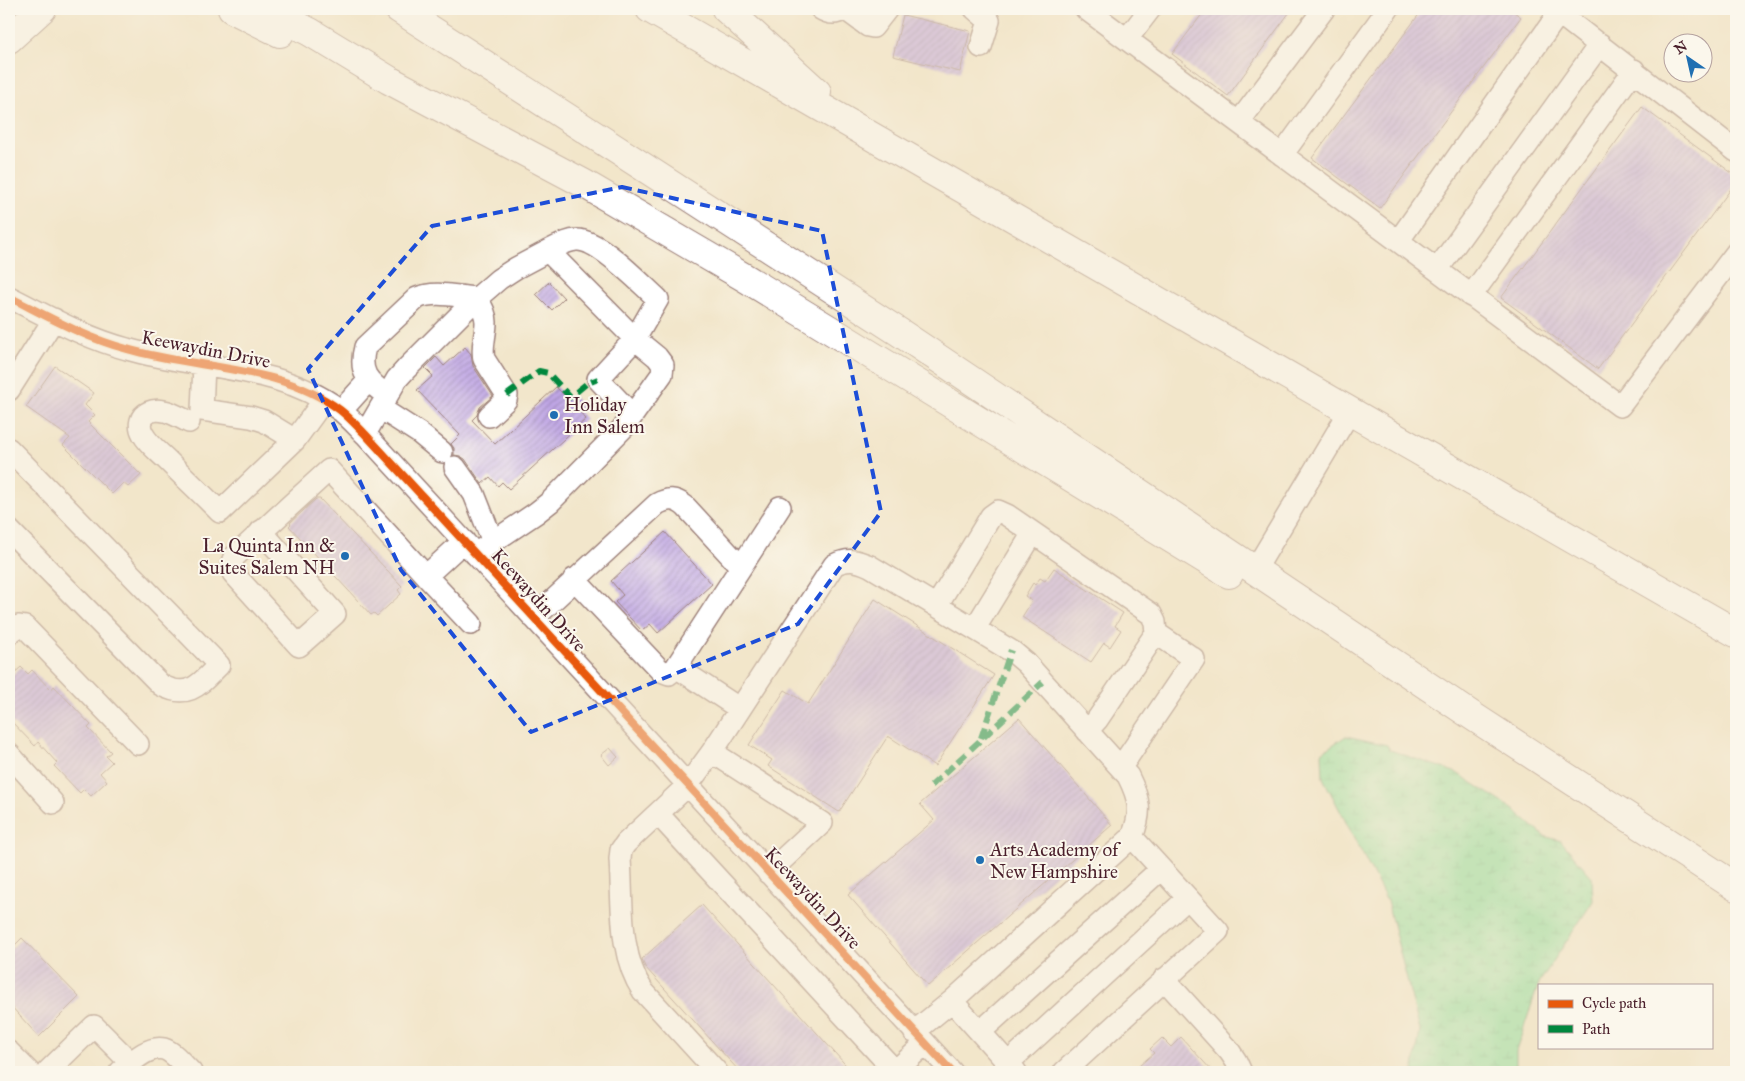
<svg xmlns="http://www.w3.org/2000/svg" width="1745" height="1081" viewBox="0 0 1745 1081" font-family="'IM FELL Great Primer',serif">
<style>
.wetland{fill:url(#wetland-marsh);stroke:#6c8066}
.building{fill:url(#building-hatch)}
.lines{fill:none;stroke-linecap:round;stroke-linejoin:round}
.minor-casing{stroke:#9e827b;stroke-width:24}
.highway-casing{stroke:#9e827b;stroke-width:30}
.minor{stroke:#fff;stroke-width:21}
.highway{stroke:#fff;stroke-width:28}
.quiet{stroke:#00873e;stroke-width:6;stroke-dasharray:12 6;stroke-linecap:butt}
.cycleway-casing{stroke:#fbf7ec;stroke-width:11}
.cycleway{stroke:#e8590c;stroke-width:8}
.marked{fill:none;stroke:#1d4ed8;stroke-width:4;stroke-dasharray:10 6;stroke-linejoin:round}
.poi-dot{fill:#1f6fb2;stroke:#fbf7ec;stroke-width:2}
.labels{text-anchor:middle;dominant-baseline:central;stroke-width:4;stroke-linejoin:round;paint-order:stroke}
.street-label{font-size:19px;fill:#4a1f2b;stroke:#fbf7ec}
.poi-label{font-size:19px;fill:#4a1f2b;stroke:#fbf7ec;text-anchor:start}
</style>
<defs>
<pattern id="wetland-marsh" width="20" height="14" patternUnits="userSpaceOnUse" patternTransform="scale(1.25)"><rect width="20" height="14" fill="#8ee1a1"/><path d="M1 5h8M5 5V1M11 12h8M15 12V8" fill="none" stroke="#7cc18b"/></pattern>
<pattern id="building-hatch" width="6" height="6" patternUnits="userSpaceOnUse" patternTransform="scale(1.25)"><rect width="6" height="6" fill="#bfa6e5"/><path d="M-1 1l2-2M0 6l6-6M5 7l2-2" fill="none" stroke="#9d87ba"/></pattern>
</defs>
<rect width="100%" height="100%" fill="#fbf7ec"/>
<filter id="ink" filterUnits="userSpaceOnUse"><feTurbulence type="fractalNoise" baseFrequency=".02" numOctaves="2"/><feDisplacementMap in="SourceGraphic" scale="10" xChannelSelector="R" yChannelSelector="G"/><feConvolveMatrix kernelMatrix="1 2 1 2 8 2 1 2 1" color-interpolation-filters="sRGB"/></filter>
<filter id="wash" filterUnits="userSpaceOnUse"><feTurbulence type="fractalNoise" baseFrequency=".0096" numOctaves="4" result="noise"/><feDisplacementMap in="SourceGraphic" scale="20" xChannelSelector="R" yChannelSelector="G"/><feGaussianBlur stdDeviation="1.12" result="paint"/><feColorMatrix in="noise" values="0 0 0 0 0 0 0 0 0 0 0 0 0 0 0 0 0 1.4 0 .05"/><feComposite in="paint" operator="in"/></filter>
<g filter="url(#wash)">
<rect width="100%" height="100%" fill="#f2e6cb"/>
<path class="wetland" d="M1346 736 1387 745 1390 750 1457 773 1514 810 1544 836 1561 841 1592 877 1593 901 1539 983 1516 1051V1072H1413L1420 1031 1387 901 1323 778 1322 752Z"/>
<g id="blocks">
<path class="building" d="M1206 9H1292L1228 96 1172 54Z
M1423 9H1510L1521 17 1380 208 1312 158Z
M903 15 970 31 960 72 893 56Z
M1642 107 1736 176V182L1598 369 1501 298Z
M549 282 564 298 552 310 536 294Z
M465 347 471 354 473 366 493 396 480 407 477 415 472 420 495 444 556 387 569 400 573 396 583 407 579 411 586 419 509 489 502 482 498 486 490 477 482 484 465 459 460 456 454 455V448L451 444 460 435 417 390 433 376 425 368 436 357 444 366Z
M55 366 94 393 85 405 95 415 88 422 141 475 128 487 123 483 112 494 63 445 70 438 26 407Z
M316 499H320L402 586 398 590 401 594 377 616 374 613 371 615 289 526 291 524 290 523Z
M665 532 712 584 658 633 650 624 642 631 615 602 623 595 611 581Z
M1054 568 1123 613 1115 626 1121 630 1110 647 1104 643 1091 662 1022 617 1032 601 1025 596 1033 583 1035 585 1040 578 1045 581Z
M875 599 994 675 935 766 888 736 839 812 768 766 772 760 749 745 785 690 808 704Z
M21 667 28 674 32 670 51 690 54 686 91 725 88 728 111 752 106 756 112 762 100 773 107 781 91 796 84 789 80 793 54 766 57 763 38 742 35 746 9 719V678Z
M1019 718 1112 825 928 986 848 895 934 820 920 804Z
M610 748 618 757 609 765 601 755Z
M702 905 852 1072H740L645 967 642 959Z
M22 938 79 997 39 1037 9 1004V951Z
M1181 1037 1213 1072H1132L1154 1053 1150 1049 1162 1038 1171 1047Z"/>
</g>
</g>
<g filter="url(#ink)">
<use href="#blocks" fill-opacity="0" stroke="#9e827b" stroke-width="1"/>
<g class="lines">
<g class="minor-casing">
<path id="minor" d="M821 9C829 14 837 14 845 9
M845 9 868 26 873 27 887 9
M975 9 989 21 981 47
M1086 9 1620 406 1736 253
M1553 9 1736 151
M1127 39 1150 9
M1239 122 1324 9
M1282 155 1388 9
M1399 240 1559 13
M548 251C557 247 567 240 577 240 599 239 641 284 658 299L635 339 598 379 632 415
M1437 270 1600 44
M1471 296 1634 70
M9 297C47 316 85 338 127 349 198 370 278 364 340 410 349 417 357 426 365 434L952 1072
M204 365 202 410 251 417 264 421 295 440
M9 390 54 319
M387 396C368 381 358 373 365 347L417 298C435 290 458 297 477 298 481 306 486 313 486 322 486 335 481 347 484 359L507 395 506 400 489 416
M380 408 419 433 442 452
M341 411 368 381
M189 422C177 416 162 406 149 412 140 416 138 425 143 434 148 444 159 452 167 460 184 477 202 494 220 512L295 440 324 400
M365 434 397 379 407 368 477 298 499 279 516 268 548 251 635 339 657 357 663 365 662 374 625 426 550 502 536 513 475 554
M9 449 219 665C200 684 189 700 161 685L9 530
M455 467 474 494 493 542
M261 531 335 614 299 646 233 573 231 566 234 557 329 470 426 576 464 541
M1255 570 1350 411
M426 576 471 624
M574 579 661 671 669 674 676 667 780 507
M937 605 991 516 998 511 1007 515 1151 614 1155 622 1156 633 1097 720 1087 731
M534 618 657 504C668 498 675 498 685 506L741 567
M975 628 1033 533
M9 634 18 626 25 627 138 744
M676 667 740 709 712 752 687 786 626 843 621 850 620 859C623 903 618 954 643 991L717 1072
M740 709 834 565C848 558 856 560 870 566L1013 652 1026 663 1128 776C1140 800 1142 812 1132 837
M712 752 822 823 768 873
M9 754 53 803
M1121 767 1194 659 1156 633
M658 814 895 1071
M1164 979 1230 1052 1236 1061 1241 1072
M914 1032 952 1001
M980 1032 1161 869
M9 1052 29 1072
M1008 1063 1188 898
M47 1072 94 1026 131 1063
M120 1072C131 1063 148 1045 164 1049 174 1052 183 1065 191 1072
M894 1072 925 1044
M1016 1072 952 1001 1132 837 1218 931 1064 1072"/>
</g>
<g class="highway-casing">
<path id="highway" d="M232 9 280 33
M265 9 310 32 389 80 583 183 747 279 1229 574
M399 9 899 332 1474 717 1736 887
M650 9 1736 633
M726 9 817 92
M9 39 42 9"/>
</g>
<use href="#minor" class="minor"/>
<use href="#highway" class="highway"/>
<path class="quiet" d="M507 395 539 371 548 373 570 397 586 384 598 379
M981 738 1011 650
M931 786 1043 682"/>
<g class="cycleway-casing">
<path id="cycleway" d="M9 297C47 316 85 338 127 349 198 370 278 364 340 410 349 417 357 426 365 434L952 1072"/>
</g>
<use href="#cycleway" class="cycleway"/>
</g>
</g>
<path d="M0 0H1745V1081H0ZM622 187 822 231 881 512 798 624 531 732 401 570 308 369 432 226Z" fill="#f2e6cb" fill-opacity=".55" fill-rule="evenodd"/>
<path class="marked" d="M622 187 822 231 881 512 798 624 531 732 401 570 308 369 432 226Z"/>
<g class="poi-dot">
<circle cx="554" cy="415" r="5"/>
<circle cx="345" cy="556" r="5"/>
<circle cx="980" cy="860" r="5"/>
</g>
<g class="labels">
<g class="street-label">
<text transform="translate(206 349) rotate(11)">Keewaydin Drive</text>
<text transform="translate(539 600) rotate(48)">Keewaydin Drive</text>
<text transform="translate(813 898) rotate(47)">Keewaydin Drive</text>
</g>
<g class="poi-label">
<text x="564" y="404">Holiday<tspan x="564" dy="22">Inn Salem</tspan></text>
<text x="335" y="545" text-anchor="end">La Quinta Inn &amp;<tspan x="335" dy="22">Suites Salem NH</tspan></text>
<text x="990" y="849">Arts Academy of<tspan x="990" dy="22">New Hampshire</tspan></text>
</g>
</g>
<rect width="1745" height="1081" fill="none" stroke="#fbf7ec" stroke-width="30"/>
<rect x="1538" y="984" width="175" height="65" fill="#fbf7ec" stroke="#b4a19f"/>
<rect x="1548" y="1000" width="25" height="8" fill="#e8590c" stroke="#b4a19f"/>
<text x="1582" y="1008" font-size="15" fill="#4a1f2b">Cycle path</text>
<rect x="1548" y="1025" width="25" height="8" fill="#00873e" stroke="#b4a19f"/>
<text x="1582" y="1034" font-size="15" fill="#4a1f2b">Path</text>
<g transform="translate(1688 58) rotate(326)"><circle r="24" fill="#fbf7ec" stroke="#b4a19f"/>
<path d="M0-4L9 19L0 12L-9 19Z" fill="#1f6fb2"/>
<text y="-8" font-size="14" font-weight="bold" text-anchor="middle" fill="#4a1f2b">N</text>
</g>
</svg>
